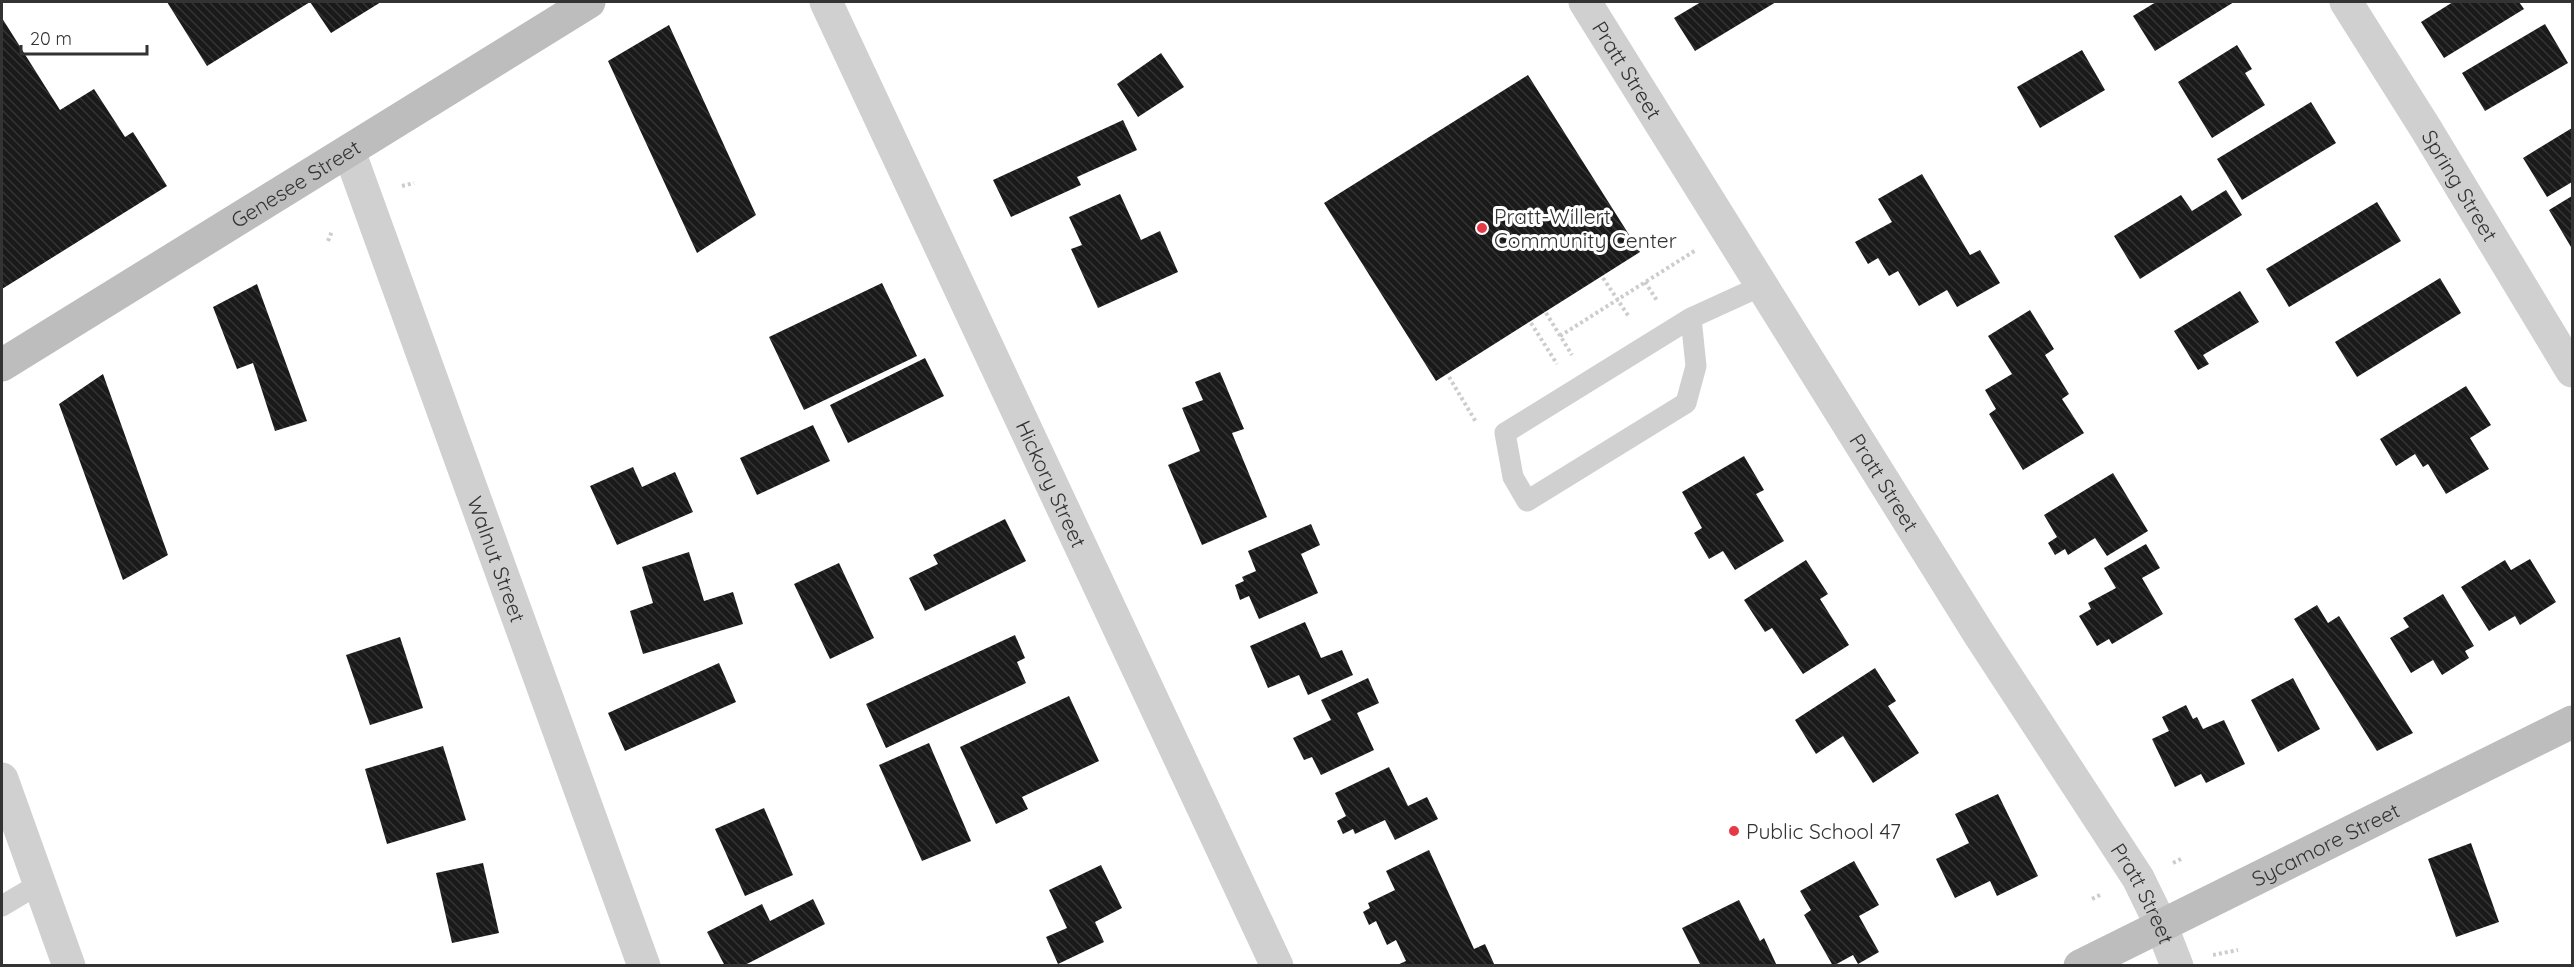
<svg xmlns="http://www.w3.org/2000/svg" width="2574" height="967" viewBox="0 0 2574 967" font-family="Quicksand,sans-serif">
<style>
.building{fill:url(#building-back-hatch)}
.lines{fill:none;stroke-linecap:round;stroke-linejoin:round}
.path{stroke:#cdcdcd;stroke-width:4;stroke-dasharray:3 3;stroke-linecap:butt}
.lane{stroke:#d0d0d0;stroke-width:21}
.street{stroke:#d0d0d0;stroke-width:33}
.secondary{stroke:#bdbdbd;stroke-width:33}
.poi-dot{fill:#e63946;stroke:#fff;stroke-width:2}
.labels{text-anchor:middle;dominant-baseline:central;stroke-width:6;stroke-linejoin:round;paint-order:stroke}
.street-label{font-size:21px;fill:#333;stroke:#fff}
.poi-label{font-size:21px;fill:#333;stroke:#fff;text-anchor:start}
</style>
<defs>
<pattern id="building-back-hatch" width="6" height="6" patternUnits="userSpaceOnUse" patternTransform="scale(1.5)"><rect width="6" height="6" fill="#1a1a1a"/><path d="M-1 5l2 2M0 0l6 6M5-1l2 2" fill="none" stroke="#333"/></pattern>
</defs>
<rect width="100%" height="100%" fill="#fff"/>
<path class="building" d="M167 2H381L331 33 310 2 207 66Z
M1701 2H1776L1695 51 1674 18Z
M2156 2H2234L2155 51 2133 16Z
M2453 2H2519L2524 9 2444 58 2421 22Z
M2 18 60 110 94 89 125 137 133 132 167 186 2 289Z
M2545 24 2568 63 2485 111 2462 73Z
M669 25 756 215 697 253 608 61Z
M2237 45 2252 69 2245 73 2265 105 2212 138 2178 82Z
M2082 50 2105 90 2040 128 2017 87Z
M1161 53 1184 87 1138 117 1117 84Z
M1528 75 1640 252 1436 381 1324 203Z
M2311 102 2336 143 2242 200 2217 159Z
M1123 120 1137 150 1077 177 1081 185 1011 217 993 180Z
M2572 128V182L2547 197 2523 158Z
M1922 174 1970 255 1980 250 2000 283 1957 307 1947 290 1919 306 1898 271 1889 276 1878 258 1868 264 1855 242 1892 222 1878 199Z
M2226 190 2242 215 2140 279 2114 236 2181 195 2192 211Z
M1120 194 1141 240 1160 231 1178 272 1098 308 1071 249 1082 245 1069 217Z
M2572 196V246L2571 247 2549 210Z
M2377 202 2401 241 2289 307 2266 269Z
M2440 278 2461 313 2357 377 2335 342Z
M882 283 917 356 804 410 769 337Z
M257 284 307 421 275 431 253 363 237 369 213 307Z
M2240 291 2259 322 2203 355 2209 364 2198 370 2174 331Z
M2030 310 2054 349 2045 355 2069 394 2062 399 2084 433 2023 470 1989 414 1996 409 1985 390 2012 374 1988 336Z
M925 358 944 396 848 443 830 405Z
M1220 372 1244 429 1232 433 1267 517 1202 545 1168 465 1200 451 1182 408 1203 400 1195 382Z
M103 374 168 555 123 580 59 404Z
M2466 386 2491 425 2470 438 2489 469 2446 494 2428 464 2423 467 2415 454 2396 466 2380 439Z
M813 425 830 461 757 495 740 458Z
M1744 456 1764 490 1756 494 1784 541 1735 570 1723 551 1709 559 1694 533 1702 528 1682 492Z
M633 467 642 487 675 472 693 512 617 545 590 486Z
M2113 473 2148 531 2107 556 2095 538 2068 555 2065 549 2055 555 2048 543 2057 537 2044 515Z
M1005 519 1026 561 925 611 909 578 938 564 933 555Z
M1311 524 1320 545 1301 554 1318 593 1259 619 1249 596 1240 600 1235 585 1244 581 1242 577 1256 571 1248 551Z
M2146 544 2160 568 2142 578 2163 614 2112 644 2109 639 2097 646 2079 616 2091 609 2088 603 2116 588 2104 568Z
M689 552 704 601 733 592 743 624 643 654 630 611 653 603 642 567Z
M2530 559 2556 602 2520 625 2515 616 2489 631 2461 587 2505 560 2511 570Z
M1806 560 1828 594 1820 599 1849 645 1803 674 1772 628 1765 632 1744 600Z
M839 563 874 638 830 659 794 584Z
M2443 594 2474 646 2465 651 2469 658 2442 675 2433 660 2411 673 2390 638 2409 627 2403 618Z
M2317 605 2328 623 2339 616 2413 733 2377 751 2294 619Z
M1305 622 1321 658 1342 650 1353 675 1308 695 1299 675 1268 688 1250 646Z
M1015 635 1025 658 1017 662 1026 683 886 748 866 704Z
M400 637 423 708 370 725 346 655Z
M719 663 736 702 625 751 608 713Z
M1875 668 1896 701 1888 706 1919 753 1873 783 1843 736 1816 754 1795 720Z
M1368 678 1379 703 1357 713 1374 750 1321 775 1312 757 1304 760 1293 738 1331 720 1321 700Z
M2293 678 2320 729 2278 752 2251 700Z
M1069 696 1099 761 1022 797 1028 809 996 824 960 747Z
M2186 705 2193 719 2197 717 2203 729 2224 720 2245 764 2206 783 2201 774 2175 787 2152 739 2169 731 2162 717Z
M929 743 971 841 922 861 879 765Z
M443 746 466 820 387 844 365 769Z
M1389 767 1408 806 1427 797 1438 819 1395 840 1385 820 1355 834 1353 829 1343 834 1337 821 1346 816 1335 793Z
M1998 794 2038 876 1997 896 1990 881 1955 898 1936 859 1969 843 1955 814Z
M764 808 793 875 745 896 715 829Z
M2471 843 2499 922 2456 937 2428 859Z
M1429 850 1474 949 1485 944 1495 966H1395L1406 961 1396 940 1387 945 1376 921 1369 925 1363 912 1370 908 1368 903 1395 890 1386 871Z
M1854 861 1879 905 1859 916 1879 952 1858 964 1853 955 1833 966 1804 915 1811 910 1800 891Z
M483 863 499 933 452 943 436 873Z
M1101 865 1122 908 1095 922 1104 942 1058 964 1046 937 1067 928 1049 890Z
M813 899 825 924 743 966H725L707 932 762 904 770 921Z
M1739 900 1760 941 1764 938 1777 966H1701L1682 928Z"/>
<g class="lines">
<path class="path" d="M402 186 414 183
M328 241 332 231
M1603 278 1629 317
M1645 282 1658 302
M1546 313 1572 355
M1531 323 1557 364
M1560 336 1696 250
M1449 377 1476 422
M2173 863 2183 858
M2092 899 2102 894
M2213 955 2238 950"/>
<path class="lane" d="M1691 318 1696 366 1686 403 1527 501 1513 477 1505 433 1691 318 1761 286
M2 906 39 884"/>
<g class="street">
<path id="s1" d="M826 2 1277 966"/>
<path id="s2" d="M1585 2 1979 634 2138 878 2161 925 2177 966"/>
<path id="s3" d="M2346 2 2426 129 2572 371"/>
<path id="s4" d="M349 151 644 966"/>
<path d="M2 779 69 966"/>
</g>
<g class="secondary">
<path id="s5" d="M2 365 589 2"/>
<path id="s6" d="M2080 966 2572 722"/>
</g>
</g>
<g class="poi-dot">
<circle cx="1482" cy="228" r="6"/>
<circle cx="1734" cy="831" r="6"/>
</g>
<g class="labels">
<g class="street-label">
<text stroke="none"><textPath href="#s2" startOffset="80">Pratt Street</textPath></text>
<text stroke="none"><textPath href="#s5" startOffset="345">Genesee Street</textPath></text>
<text stroke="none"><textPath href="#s3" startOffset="216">Spring Street</textPath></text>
<text stroke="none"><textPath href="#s2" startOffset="566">Pratt Street</textPath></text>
<text stroke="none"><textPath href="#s1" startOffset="532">Hickory Street</textPath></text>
<text stroke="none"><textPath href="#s4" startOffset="434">Walnut Street</textPath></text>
<text stroke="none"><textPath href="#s6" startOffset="274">Sycamore Street</textPath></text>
<text stroke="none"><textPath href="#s2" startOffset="1052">Pratt Street</textPath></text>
</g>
<g class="poi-label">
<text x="1494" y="216">Pratt-Willert<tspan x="1494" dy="24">Community Center</tspan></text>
<text x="1746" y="831">Public School 47</text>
</g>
</g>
<rect width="2574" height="967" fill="none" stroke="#333333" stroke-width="6"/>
<path d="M21 45v9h126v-9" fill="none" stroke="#333333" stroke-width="3"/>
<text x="30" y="45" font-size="18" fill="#333333" stroke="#ffffff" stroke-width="4.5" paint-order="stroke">20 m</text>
</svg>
